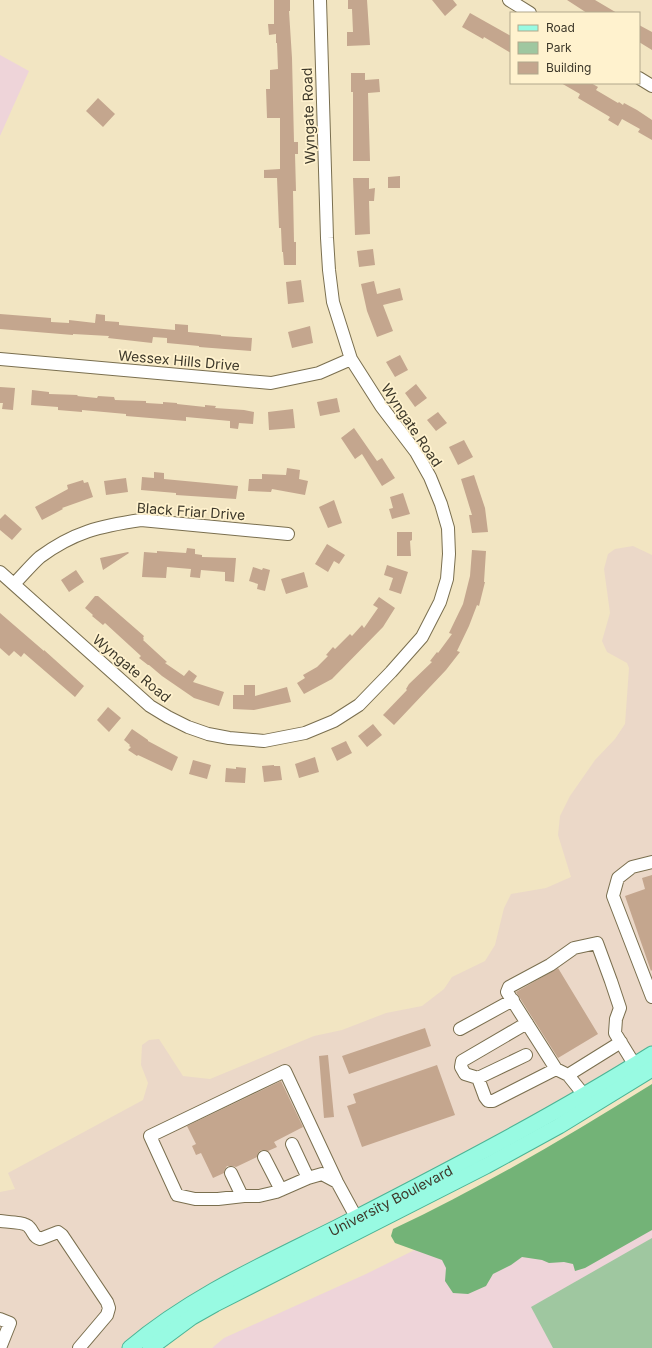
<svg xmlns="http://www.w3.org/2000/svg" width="652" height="1348" viewBox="0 0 652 1348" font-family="Inter,sans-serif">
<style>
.commercial{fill:#ebd8c8}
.education{fill:#eed4d9}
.green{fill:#9fc7a0}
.forest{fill:#73b377}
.building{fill:#c4a68e}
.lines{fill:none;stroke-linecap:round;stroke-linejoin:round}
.minor-casing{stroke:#7a6f4f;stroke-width:14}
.major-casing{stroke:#4cb495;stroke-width:17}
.minor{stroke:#fff;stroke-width:12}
.major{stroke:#98fae2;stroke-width:15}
.labels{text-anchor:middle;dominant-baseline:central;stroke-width:3.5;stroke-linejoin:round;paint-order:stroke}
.street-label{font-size:14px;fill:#3d382a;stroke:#fff2ce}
</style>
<rect width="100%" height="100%" fill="#f2e5c2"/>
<path class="commercial" d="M633 546 652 555V1054L130 1348H0V1192L15 1189 8 1173 143 1100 148 1083 141 1065 142 1045 149 1040 159 1039 183 1076 210 1079 314 1036 342 1030 386 1013 422 1006 444 989 452 977 485 961 495 945 504 908 511 894 546 888 571 877 558 835 560 816 570 796 595 760 615 739 625 724 629 668 627 663 607 652 602 641 610 613 604 569 608 554 615 549Z"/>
<path class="education" d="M0 55 29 71 0 136Z
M652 1161V1348H212L224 1338 366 1274 536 1190Z"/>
<path class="green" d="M652 1238V1348H553L531 1307Z"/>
<path class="forest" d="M652 1084V1230L585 1268 575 1271 573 1264 564 1262 549 1263 542 1260 522 1257 511 1265 493 1274 486 1286 468 1294 453 1293 445 1281 446 1268 442 1260 395 1243 391 1236 393 1229C483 1187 568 1136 652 1084Z"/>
<path class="building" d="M274 0H290V11H289L292 58 294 142H298V154H295L296 191H293L294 242H296V265H284L283 252H282L281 228H279L277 178H264V170L280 169V118H267L266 89H270V70L278 69 277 43H276V34L269 35 268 24H274Z
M348 0H367L370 45 347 46V32H353L352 9H348Z
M432 0H453L457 5 445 16Z
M567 0H595L617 13H587Z
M470 13 511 36V53L484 37 483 39 462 27Z
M639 25 652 32V50L639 42Z
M351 73H365V80L379 79 380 92 368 93 370 161H353V92H351Z
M561 83H591L598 87 596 90 618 103 619 102 623 105 624 103 637 110 652 120V140L638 132 640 129 622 119 618 126 608 120 610 117 578 98 580 94Z
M98 98 115 114 103 127 86 111Z
M400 176V188H388V177Z
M353 178H369V189L375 188 374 201H369L370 234 355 235Z
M373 249 375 265 359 267 357 251Z
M301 280 304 302 288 304 286 282Z
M374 281 377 294 400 288 403 300 383 305 393 331 377 337 367 311 361 284Z
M0 314 51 318V322L69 323V320L95 323 96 314 105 315V321L119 322V325L175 330V324L188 325V332L221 335V336L252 338 251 351 199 347V346L167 343V338L153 337 152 343 108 338 109 336 73 334V335L0 329Z
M310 326 313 343 292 348 288 332Z
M400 355 408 370 395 377 386 362Z
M416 384 427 398 415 407 405 393Z
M0 387 15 388 13 410 2 409 3 403H0Z
M32 390 49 392V394L78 395 77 396 97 398 98 396 114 397 115 400 146 401V403L163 404V402L177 403V404L205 407V405L216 406 215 408 244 410 254 412 253 424 239 423 238 429 230 428V421L186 417V421L126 416V414L82 410V412L58 410V407L31 405Z
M337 398 340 412 320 416 317 402Z
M293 409 295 428 269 430 268 412Z
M438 412 447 423 436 431 427 420Z
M354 428 377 461 382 458 395 478 382 486 362 454 355 459 341 438Z
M464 440 473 457 458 465 449 447Z
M287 468 300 470 299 479 308 481 305 495 272 489 271 492 248 491 249 479H262V474L286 475Z
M154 472 164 473V479L238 486 236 499 176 495V493L141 490 142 477 154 478Z
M474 475 485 508 488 532 472 533 469 515H472L461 479Z
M126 478 128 492 106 495 104 481Z
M83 480 84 483 88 482 93 497 62 508 63 509 42 520 35 507 68 489 67 485Z
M403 493 410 514 392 519 389 509 393 508 390 497Z
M334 500 342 523 328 528 319 507Z
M5 514 22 529 12 540 0 530V519Z
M397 532H412V540L410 541 411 556H397Z
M327 544 345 555 339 564 334 561 328 572 315 564Z
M187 548 195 549V554L202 555V557L236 558 234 582 225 581V572L201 570 200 578 190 577 191 569 167 567 166 578 142 577 144 552 157 553V551L186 553Z
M472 550 486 551 484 582H485L479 606 477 605 469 626 457 651 460 652 446 670 394 725 383 715 407 690 406 689 409 684 432 662 430 661 437 652 438 653 452 634 449 633 463 604 470 576Z
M128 552 129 553 103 570 100 558Z
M387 565 408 572 401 594 389 590 393 578 384 575Z
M253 567 262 570 263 568 270 570 265 591 257 589 258 584 249 581Z
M76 570 84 582 69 592 61 580Z
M304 572 308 587 286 594 281 579Z
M95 596H98L144 636 143 638 144 639 143 640 167 662 165 663 184 676 189 670 197 676 193 682 224 692 219 706 194 698 162 676 149 665H148L139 658 141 656 105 623 103 625 92 616 93 615 85 608Z
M379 597 395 608 383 627 332 679 304 694 297 683 305 678 303 675 317 667 328 656 326 655 333 647 335 649 350 634 352 636 362 625 364 628 378 608 373 605Z
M0 613 44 651V650L84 686 75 697 24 653 21 657 14 651 9 656 0 648Z
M244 685H255V696L287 687 291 702 254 710 233 709V695H244Z
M108 707 121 718 109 732 97 720Z
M373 724 382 735 367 747 358 736Z
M132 729 148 740V741L178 757 172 771 138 755 137 756 128 750 131 747 129 746 130 745 124 740Z
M346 741 352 753 337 761 331 748Z
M315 757 319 772 299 778 295 764Z
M193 760 211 765 207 779 189 774Z
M274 765V766H280L282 780 264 782 262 766Z
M236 767 246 768 245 783 225 782 226 768 236 769Z
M652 875V970L651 971 625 896 645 889 642 878Z
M558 968 598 1034 558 1058 516 992Z
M425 1028 431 1046 349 1074 342 1056Z
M328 1055 334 1117 324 1118 319 1056Z
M437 1065 455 1115 362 1147 347 1106 356 1103 353 1094Z
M281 1081 303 1127 274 1142 277 1147 268 1151 261 1150 258 1153 257 1157 236 1167 232 1166H227L225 1169 224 1173 213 1178 201 1153 196 1155 192 1146 196 1144 187 1126Z"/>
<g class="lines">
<g class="minor-casing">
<path id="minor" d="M509 0 530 13
M639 78 652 86
M0 359 271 383 319 373 351 359
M0 572 150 706 168 717 188 727 208 734 229 738 264 741 305 733 334 721 359 705 391 672 422 637 440 602 447 579 449 554 448 528 441 504 430 477 416 452 381 406 351 359 333 302 329 270 327 238 320 0
M14 584C23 575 31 565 40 557 74 532 100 526 141 520L288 534
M652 862 632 867 618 878 613 896 652 997
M460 1029 513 1000
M526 1055 478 1078 465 1074 461 1067 462 1061 527 1023
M568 1075 621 1042
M478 1078 485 1097 488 1101H493L556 1069
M587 1102 584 1095 568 1075 556 1069 507 992 509 987 550 965 574 948 597 943 611 981 620 1008 616 1019 615 1033 639 1072
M292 1144 308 1178 322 1174 337 1182
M264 1157 281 1190
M231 1173 242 1196
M308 1178 276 1192 259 1196H244L218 1199H195L177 1195 150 1136 285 1071 337 1182 356 1217
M0 1221C7 1222 25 1222 29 1227 34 1232 33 1237 40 1239L58 1232 62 1235 107 1302 109 1308 107 1315 79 1348
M0 1319 10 1323 0 1348"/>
</g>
<g class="major-casing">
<g id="major">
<path id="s1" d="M130 1348C194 1294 271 1261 344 1224 449 1170 553 1116 652 1054"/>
<path d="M150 1348 192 1317 215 1304 486 1166 559 1126 652 1069"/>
</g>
</g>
<use href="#minor" class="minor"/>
<use href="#major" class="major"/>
</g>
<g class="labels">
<g class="street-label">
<text transform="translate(308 116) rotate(-92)">Wyngate Road</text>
<text transform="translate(179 360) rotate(5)">Wessex Hills Drive</text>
<text transform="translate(412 425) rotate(56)">Wyngate Road</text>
<text transform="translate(191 511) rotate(4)">Black Friar Drive</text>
<text transform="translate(132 668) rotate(40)">Wyngate Road</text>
<text stroke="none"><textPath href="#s1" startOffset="300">University Boulevard</textPath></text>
</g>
</g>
<rect x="510" y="12" width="130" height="72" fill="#fff2ce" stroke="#b1a88c"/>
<rect x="518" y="25" width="20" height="6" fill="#98fae2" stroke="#b1a88c"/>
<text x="546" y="32" font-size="12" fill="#3d382a">Road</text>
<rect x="518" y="42" width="20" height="12" fill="#9fc7a0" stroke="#b1a88c"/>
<text x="546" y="52" font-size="12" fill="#3d382a">Park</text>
<rect x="518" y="62" width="20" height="12" fill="#c4a68e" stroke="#b1a88c"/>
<text x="546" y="72" font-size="12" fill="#3d382a">Building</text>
</svg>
